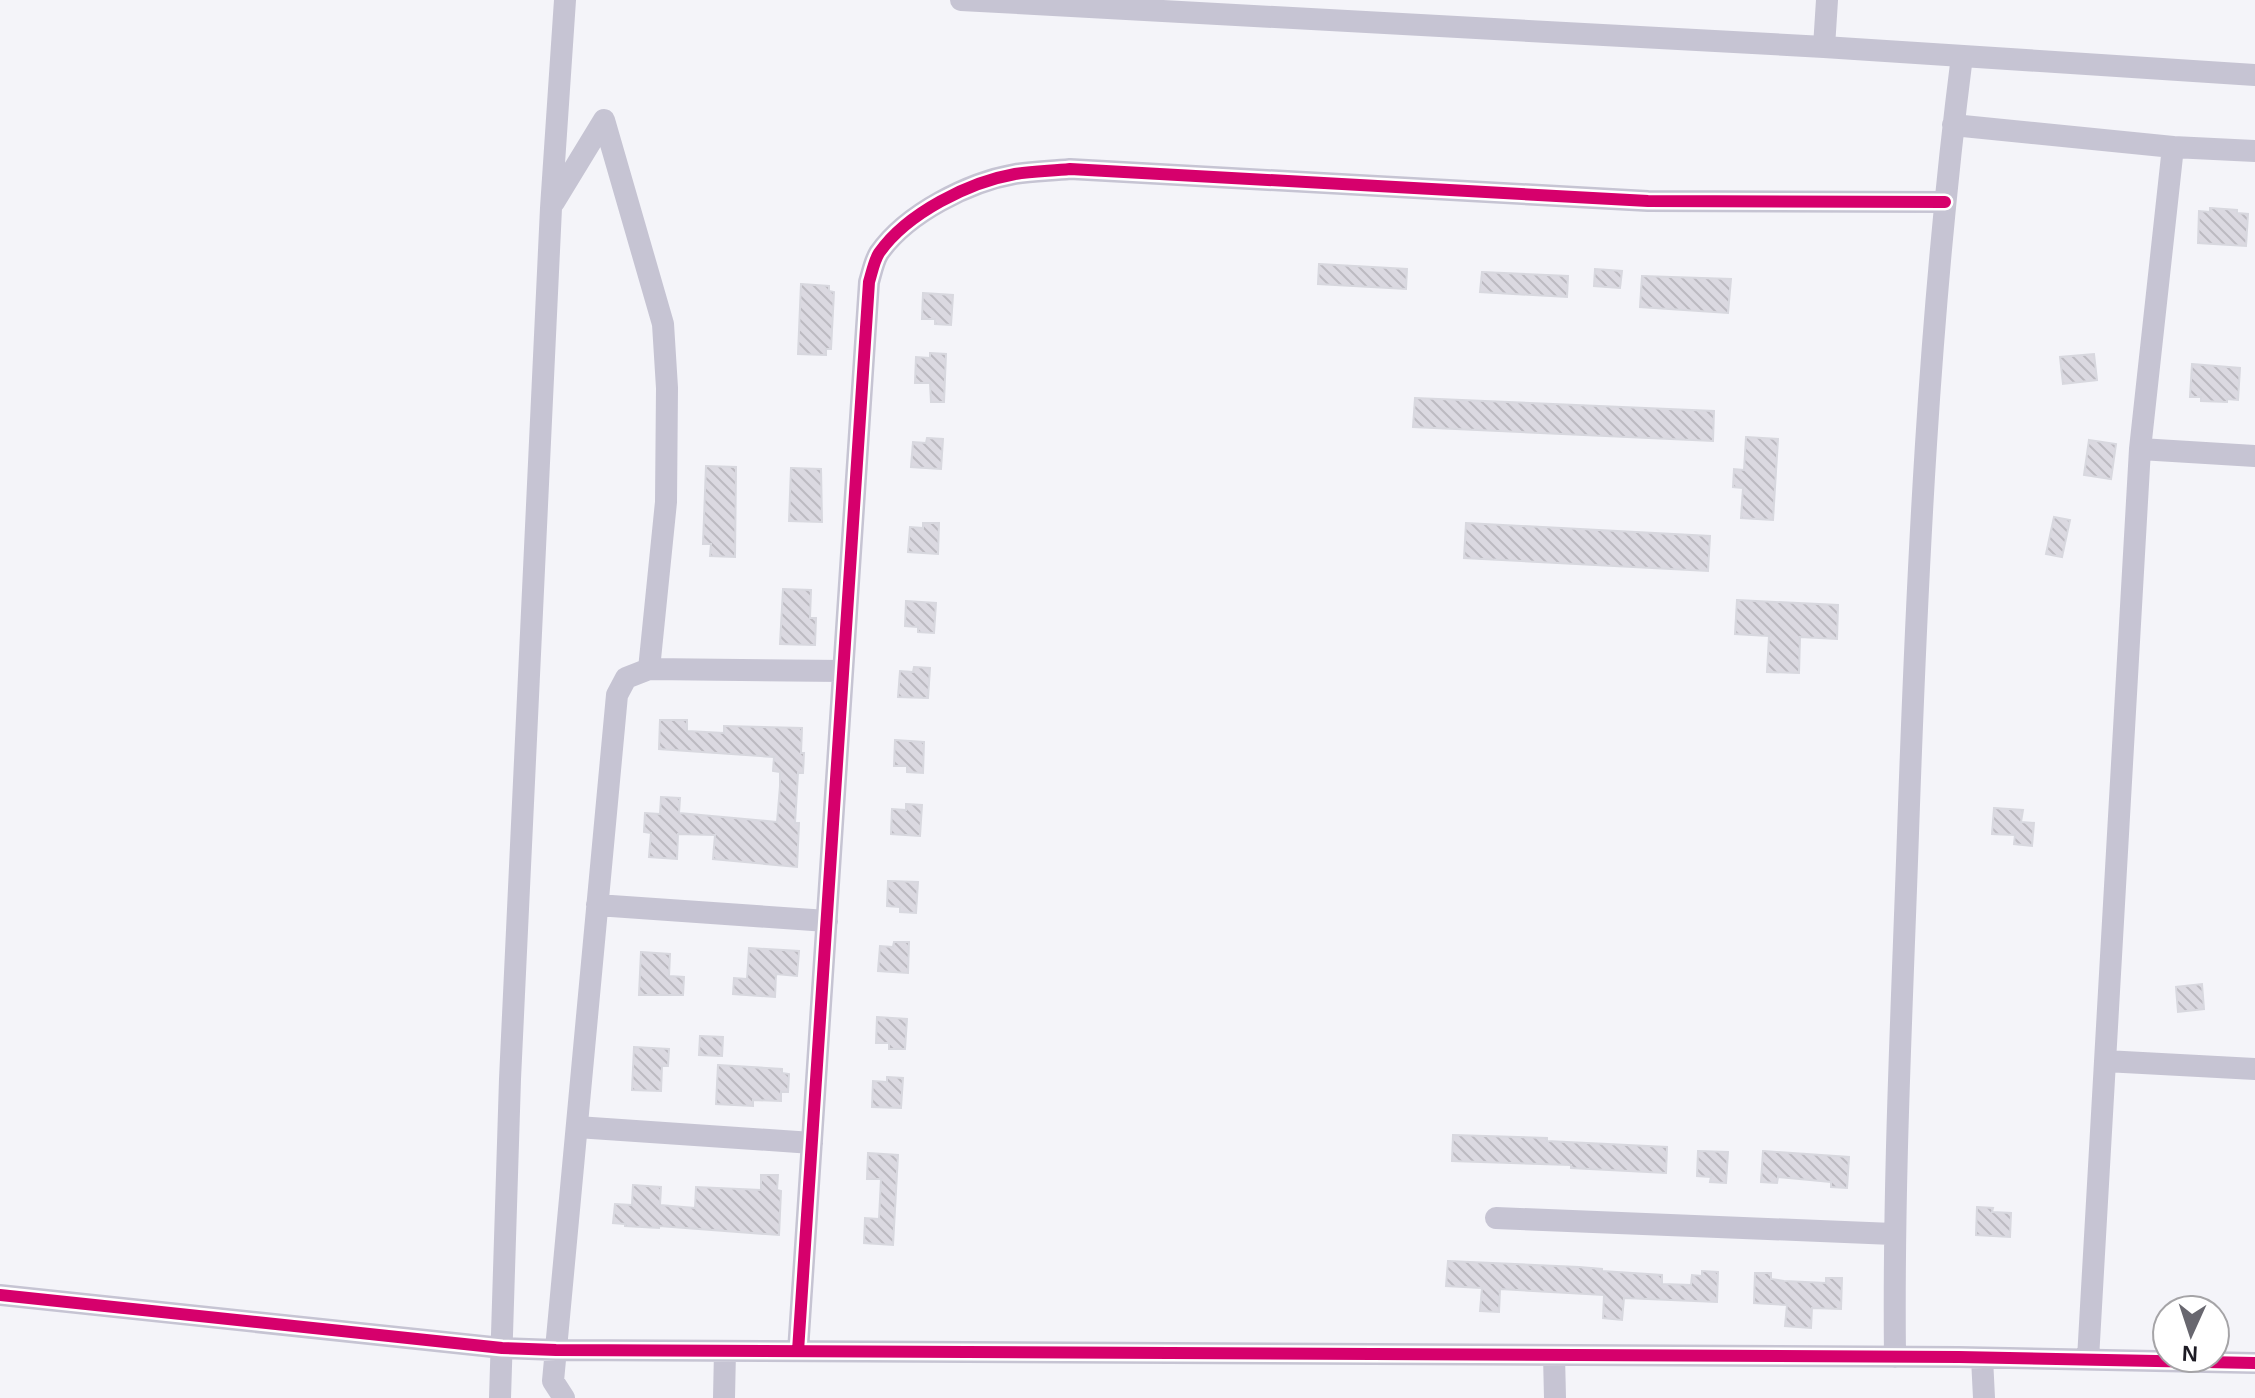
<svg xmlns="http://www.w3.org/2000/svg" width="2255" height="1398" viewBox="0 0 2255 1398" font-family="Arial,sans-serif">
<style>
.building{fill:url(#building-back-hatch);stroke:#d8d8df;stroke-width:2}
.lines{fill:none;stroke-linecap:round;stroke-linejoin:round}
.minor{stroke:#c6c4d3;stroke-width:22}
.cycleway-casing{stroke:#fff;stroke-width:17}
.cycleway{stroke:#d6006c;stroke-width:12}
</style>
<defs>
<pattern id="building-back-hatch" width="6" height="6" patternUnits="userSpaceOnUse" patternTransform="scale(2)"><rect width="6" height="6" fill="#dbd9e1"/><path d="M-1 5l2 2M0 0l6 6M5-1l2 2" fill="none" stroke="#bcbac1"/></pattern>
</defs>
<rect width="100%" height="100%" fill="#f4f4f9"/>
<path class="building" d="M2210 208 2237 210V213L2248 214 2246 246 2198 243 2199 211 2210 212Z
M1319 264 1407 269 1406 289 1318 284Z
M1595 269 1622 271 1620 288 1594 286Z
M1482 272 1568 276 1567 297 1480 292Z
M1642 276 1731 279 1728 313 1640 307Z
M801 284 829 286V291L834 292 831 349H826V355L798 354Z
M923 293 953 295 951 325 935 324V319H922Z
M930 353 946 354 944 402H931L930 383H915L916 357 930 358Z
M2094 354 2097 380 2063 384 2060 357Z
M2192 364 2240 368 2238 400 2227 399V402L2201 401V397H2190Z
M1415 398 1714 411 1713 441 1413 427Z
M1746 437 1778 439 1773 520 1741 518 1743 488 1733 487 1734 469 1744 470Z
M927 438 943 439 941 469 911 467 913 442 926 443Z
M2089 440 2116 444 2111 479 2084 475Z
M706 466 736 467 735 557 710 556 711 544H703Z
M791 468 821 469 822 522 789 521Z
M2054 517 2070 520 2062 557 2046 554Z
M923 523H939L938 554 908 552 910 527 923 528Z
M1466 523 1710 536 1708 571 1464 558Z
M783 589 811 590 810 618H816L815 645 780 644Z
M1737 600 1838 605 1837 639 1800 637 1799 673 1767 672 1769 636 1735 634Z
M906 601 936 603 934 633 918 632V627L905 626Z
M914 667 930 668 928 698 898 697 900 671 913 672Z
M660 720H687V731L724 733V726L802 728 801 753H804L803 773H798L795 823H799L797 867 713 859 715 835 678 834 677 859 649 857 651 833 644 832 645 813 660 814 661 797 680 798 679 813 777 822 780 786V772L773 771 774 757 659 749Z
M895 740 924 742 923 773 907 772V766H894Z
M906 804 922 805 920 836 891 834 892 809 906 810Z
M1994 808 2023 810 2021 822 2034 823 2032 846 2014 844 2015 835 1992 834Z
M888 881 918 882 916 913 900 912V907L887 906Z
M894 942H909L908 973 878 971 880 946 893 947Z
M749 948 799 951 797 976 776 974 775 997 733 994 734 978 747 979Z
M641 952 670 954 669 976 684 977 683 995H639Z
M2202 984 2204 1009 2178 1012 2176 987Z
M877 1017 907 1019 905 1049H889V1043H876Z
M700 1036 723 1037 722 1056 699 1055Z
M634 1047 669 1049 668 1066H662L661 1091 632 1090Z
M718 1065 782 1069V1073L789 1074 788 1092H781V1101L753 1100V1106L716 1104Z
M887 1077 903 1078 901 1108 872 1107 873 1081 887 1082Z
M1453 1135 1547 1138V1141L1667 1147 1666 1173 1571 1168V1165L1452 1161Z
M1698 1151 1728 1152 1726 1183 1710 1182 1711 1177 1697 1176Z
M1763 1151 1849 1157 1847 1188 1831 1187V1182L1778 1177 1777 1183 1761 1182Z
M868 1153 898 1155 893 1245 864 1243 865 1218 879 1219 881 1179H867Z
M761 1175H778L777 1190 781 1191 779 1235 659 1226V1228L625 1226V1224L613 1223 615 1204 632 1205 633 1185 661 1187 660 1205 695 1208 696 1187 761 1190Z
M1977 1207 1993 1208 1992 1212 2011 1213 2010 1237 1976 1235Z
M1448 1261 1579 1267 1602 1269V1271L1662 1275V1284L1691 1285 1692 1275 1702 1276V1271L1718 1272 1717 1302 1624 1298 1622 1320 1603 1318 1604 1295 1500 1289 1499 1312 1480 1311 1482 1288 1446 1286Z
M1755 1273H1771V1279L1784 1281 1826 1283V1278H1842L1841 1309 1812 1308 1811 1328 1785 1326 1787 1305 1754 1303Z"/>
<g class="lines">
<path class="minor" d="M961 0 1824 47 2255 75
M1824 47 1827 0
M1953 125 2173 147 2255 151
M554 202 604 120 663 324 667 388 666 502 649 669
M2140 449 2255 456
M597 905 827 921
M2105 1061 2255 1069
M577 1127 812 1143
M1496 1218 1893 1234
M0 1295 502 1348 556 1350 1959 1357 2255 1363
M798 1351 869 282C872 272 874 261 879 253 907 213 969 182 1015 174 1033 171 1052 171 1070 169L1648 201 1945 202
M1554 1355 1555 1398
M1895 1357C1893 1182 1902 1008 1908 833 1917 574 1929 314 1962 56
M1982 1358 1984 1398
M2088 1359 2140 449 2173 147
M500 1398 510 1079 551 208 565 0
M564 1398 553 1381 617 695 626 678 649 669 843 671
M724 1398 725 1351"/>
<g class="cycleway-casing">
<path id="cycleway" d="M0 1295 502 1348 556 1350 1959 1357 2255 1363
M798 1351 869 282C872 272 874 261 879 253 907 213 969 182 1015 174 1033 171 1052 171 1070 169L1648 201 1945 202"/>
</g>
<use href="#cycleway" class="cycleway"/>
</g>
<g transform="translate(2191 1334) rotate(183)"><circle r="38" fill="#ffffff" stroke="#a5a4a7" stroke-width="2"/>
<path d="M0-6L14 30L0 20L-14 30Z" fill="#68676f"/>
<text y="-12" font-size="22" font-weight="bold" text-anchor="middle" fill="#1d1b24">N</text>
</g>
</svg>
